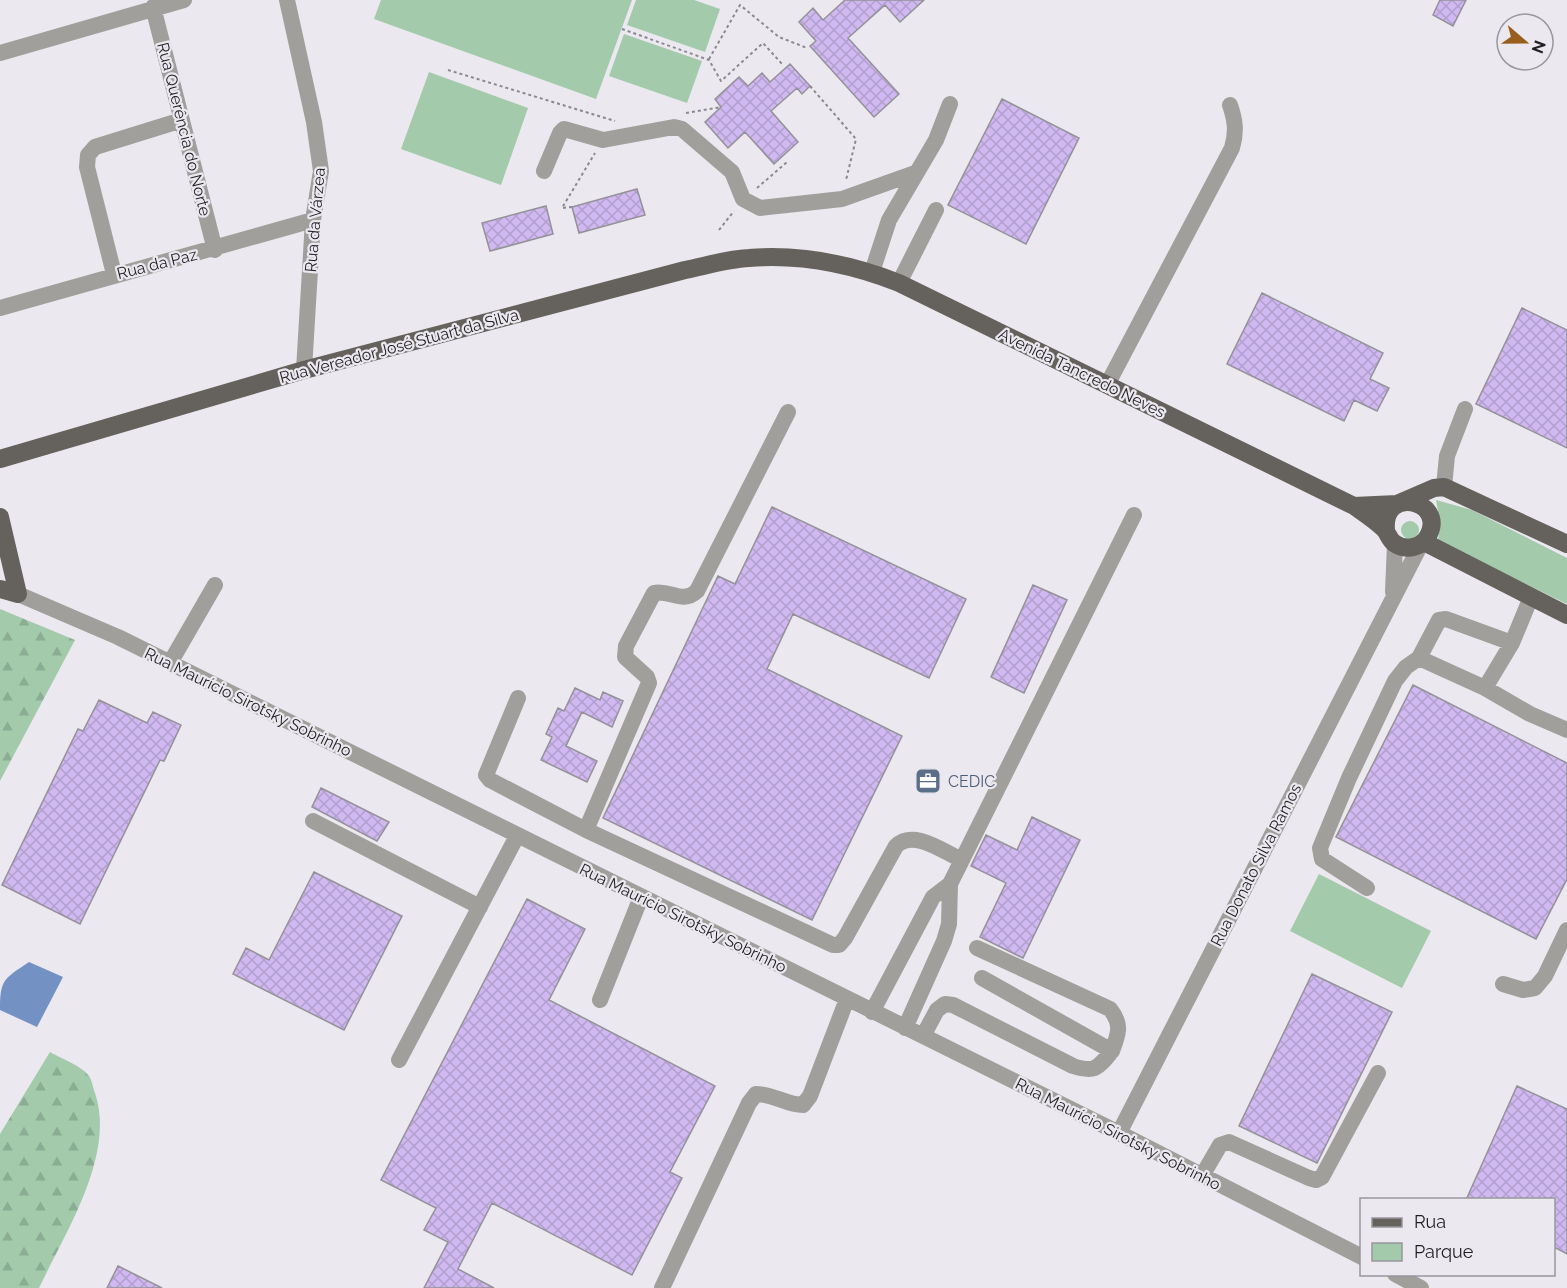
<svg xmlns="http://www.w3.org/2000/svg" width="1567" height="1288" viewBox="0 0 1567 1288" font-family="Raleway,sans-serif">
<style>
.green{fill:#a2caab}
.forest{fill:url(#forest-firs)}
.water{fill:#7392c3}
.building{fill:url(#building-cross-hatch);stroke:#949198;stroke-width:1.5}
.lines{fill:none;stroke-linecap:round;stroke-linejoin:round}
.path{stroke:#8b898e;stroke-width:2;stroke-dasharray:3 3;stroke-linecap:butt}
.minor{stroke:#a19f9c;stroke-width:16}
.major{stroke:#65615d;stroke-width:18}
.labels{text-anchor:middle;dominant-baseline:central;stroke-width:4.5;stroke-linejoin:round;paint-order:stroke}
.street-label{font-size:16px;fill:#1f1e21;stroke:#ebe8ef}
.service-label{font-size:16px;fill:#4e5e75;stroke:#ebe8ef;text-anchor:start}
</style>
<defs>
<pattern id="forest-firs" width="22" height="20" patternUnits="userSpaceOnUse" patternTransform="scale(1.5)"><rect width="22" height="20" fill="#a2caab"/><path d="M5 1l3.5 6h-7zM16 11l3.5 6h-7z" fill="#8bad93"/></pattern>
<pattern id="building-cross-hatch" width="8" height="8" patternUnits="userSpaceOnUse" patternTransform="scale(1.5)"><rect width="8" height="8" fill="#d0b9f1"/><path d="M0 0l8 8M0 8l8-8" fill="none" stroke="#b29fce"/></pattern>
</defs>
<rect width="100%" height="100%" fill="#ebe8ef"/>
<path class="green" d="M381 0H632L596 99 374 19Z
M636 0H694L720 9 705 52 627 25Z
M624 34 702 61 687 103 609 76Z
M429 72 528 108 501 185 401 149Z
M1436 500 1472 510 1567 558V604L1438 541 1440 522Z
M1401 530a9 9 0 1 1 18 0a9 9 0 1 1-18 0Z
M1319 874 1431 931 1402 988 1290 931Z"/>
<path class="forest" d="M0 609 75 640 0 781Z
M50 1052C60 1058 82 1066 89 1076 92 1080 93 1088 95 1093 116 1155 65 1233 39 1288H0V1134Z"/>
<path class="water" d="M29 962 63 977 37 1027 0 1010C0 979 4 979 29 962Z"/>
<path class="building" d="M845 0H924L900 22 885 5 848 38 899 94 874 117 810 46 816 41 799 22 813 8 823 20Z
M1440 0H1466L1453 26 1433 15Z
M790 64 810 86 802 94 797 88 771 111 798 142 774 164 745 132 728 148 705 122 721 107 715 99 739 77 748 86 762 73 770 82Z
M1002 99 1079 138 1026 244 948 205Z
M637 189 645 215 579 233 572 207Z
M546 206 553 234 490 251 482 223Z
M1262 293 1383 353 1370 379 1389 388 1377 411 1354 400 1344 421 1227 364Z
M1522 308 1567 330V448L1476 404Z
M772 507 966 599 929 678 793 614 767 669 902 736 812 920 603 818 718 576 735 584Z
M1033 585 1067 600 1024 693 991 677Z
M1413 685 1567 763V879L1536 939 1336 837Z
M575 688 600 700 603 692 623 701 612 727 582 712 566 746 597 761 587 782 541 760 552 737 546 734 558 708 564 711Z
M99 700 147 723 153 712 181 725 164 761 160 760 80 924 2 885 78 729 83 731Z
M321 788 389 822 377 841 312 807Z
M1032 817 1080 840 1023 958 980 937 1006 883 971 866 986 835 1017 850Z
M314 872 402 916 344 1030 233 974 246 948 269 960Z
M527 899 585 929 549 1000 715 1086 670 1172 682 1178 632 1275 492 1203 458 1269 494 1288H424L448 1242 424 1230 436 1208 381 1180Z
M1312 974 1392 1012 1317 1163 1239 1126Z
M1517 1086 1567 1109V1254L1554 1247V1200H1466Z
M118 1266 162 1288H107Z"/>
<g class="lines">
<path class="path" d="M622 29 709 60 721 81 763 43 782 64
M709 59 740 5 779 37 807 48
M448 70 615 121
M810 86 856 139 846 180
M686 113 721 107
M757 188 787 162
M572 207 562 208 595 153
M719 230 734 211"/>
<path class="minor" d="M287 0 314 122 321 171 313 220 304 370
M153 7 215 250
M0 53 184 0
M544 171 560 133 564 129 603 140 674 127 682 129 732 172 743 199 760 208 842 199 915 173
M872 272 889 220 936 140 950 104
M114 274 87 167 88 155 95 147 182 120
M899 283 936 210
M0 308 313 220
M1107 385 1232 148C1237 131 1235 120 1230 105
M788 412 697 591C682 605 670 589 654 593L626 646 625 657 647 677 649 683 586 830 833 945H839L845 938 896 846C914 829 942 851 962 860
M1444 487 1447 456 1465 409
M1393 592 1395 543
M18 594 118 637 1119 1133 1362 1257
M1419 658 1439 620 1446 619 1512 643
M170 663 215 585
M1485 688 1530 714 1567 730
M518 698 486 775 490 780 586 830
M313 821 480 907
M1367 888 1322 859 1320 848 1349 778 1395 681 1406 667 1419 658 1485 688 1512 643 1531 597
M977 948 1110 1009C1122 1024 1119 1033 1112 1051
M1503 984 1523 990 1535 988 1545 976 1567 930
M600 1000 641 897
M872 1012 933 897 950 884 1134 515
M905 1028 944 941 949 924 950 884
M923 1036 937 1010 945 1004 953 1005 1073 1066C1095 1073 1098 1068 1112 1051L982 978
M399 1060 517 836
M1119 1133 1421 544
M1202 1176 1220 1145 1229 1142 1309 1178 1316 1180 1322 1177 1378 1073
M1395 1274 1421 1288
M662 1288 749 1103 756 1094C774 1094 786 1105 803 1105L810 1096 847 999"/>
<path class="major" d="M0 459 304 370 685 270C705 266 727 259 749 258 800 254 851 264 899 283L1354 506C1364 513 1375 520 1384 529 1388 533 1389 539 1394 543 1406 552 1424 547 1429 534 1445 500 1382 485 1386 530
M1354 506 1397 504 1434 488 1444 487 1567 544
M0 517 18 594 0 589
M1424 542 1567 615"/>
</g>
<defs>
<g id="office-square" transform="scale(1.35)"><rect x="-9" y="-9" width="18" height="18" rx="4" fill="#5c6f8a" stroke="#ebe8ef"/><path d="M-6-3h4V-5.5h4V-3h4V5H-6ZM-1-4.5V-3h2v-1.5ZM-6 0V1H6V0Z" fill="#fff"/></g>
</defs>
<g fill-rule="evenodd">
<use href="#office-square" x="928" y="781"/>
</g>
<g class="labels">
<g class="street-label">
<text transform="translate(184 129) rotate(76)">Rua Querência do Norte</text>
<text transform="translate(315 220) rotate(-85)">Rua da Várzea</text>
<text transform="translate(157 264) rotate(-14)">Rua da Paz</text>
<text transform="translate(399 346) rotate(-15)">Rua Vereador José Stuart da Silva</text>
<text transform="translate(1082 373) rotate(26)">Avenida Tancredo Neves</text>
<text transform="translate(248 702) rotate(26)">Rua Maurício Sirotsky Sobrinho</text>
<text transform="translate(1256 865) rotate(-63)">Rua Donato Silva Ramos</text>
<text transform="translate(683 918) rotate(26)">Rua Maurício Sirotsky Sobrinho</text>
<text transform="translate(1118 1134) rotate(27)">Rua Maurício Sirotsky Sobrinho</text>
</g>
<g class="service-label">
<text x="948" y="781">CEDIC</text>
</g>
</g>
<rect x="1360" y="1198" width="195" height="78" fill="#ebe8ef" stroke="#99979d" stroke-width="1.5"/>
<rect x="1372" y="1218" width="30" height="9" fill="#65615d" stroke="#99979d" stroke-width="1.5"/>
<text x="1414" y="1228" font-size="18" fill="#1f1e21">Rua</text>
<rect x="1372" y="1243" width="30" height="18" fill="#a2caab" stroke="#99979d" stroke-width="1.5"/>
<text x="1414" y="1258" font-size="18" fill="#1f1e21">Parque</text>
<g transform="translate(1525 42) rotate(110)"><circle r="28" fill="#ebe8ef" stroke="#99979d" stroke-width="1.5"/>
<path d="M0-4.5L10 22L0 15L-10 22Z" fill="#985e1c"/>
<text y="-9" font-size="16" font-weight="bold" text-anchor="middle" fill="#1f1e21">N</text>
</g>
</svg>
